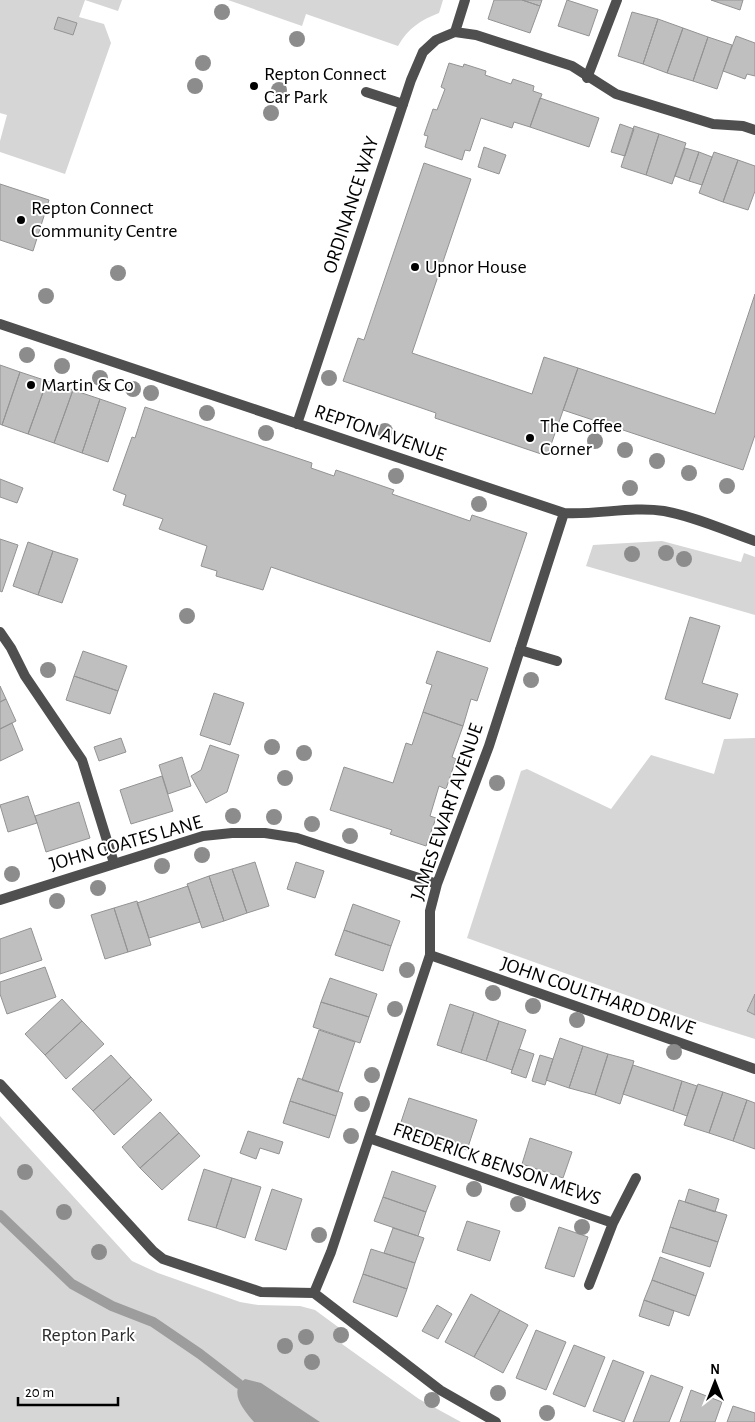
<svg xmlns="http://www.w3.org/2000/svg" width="755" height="1422" viewBox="0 0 755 1422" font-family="'Alegreya Sans',sans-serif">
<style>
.green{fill:#d6d6d6}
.water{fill:#9d9d9d}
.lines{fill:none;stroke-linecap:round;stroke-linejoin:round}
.stream{stroke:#9d9d9d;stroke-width:10}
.building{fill:#bfbfbf;stroke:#939393}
.service{stroke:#4f4f4f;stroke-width:10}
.minor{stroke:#4f4f4f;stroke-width:10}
.tree{fill:#8c8c8c}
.poi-dot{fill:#000;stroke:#fff;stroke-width:2}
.labels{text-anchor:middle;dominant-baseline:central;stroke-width:4;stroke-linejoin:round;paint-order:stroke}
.poi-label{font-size:20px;fill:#000;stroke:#fff;text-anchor:start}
.street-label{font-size:20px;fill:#000;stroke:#fff}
.park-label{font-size:20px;fill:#2d2d2d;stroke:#fff}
</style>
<rect width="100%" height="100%" fill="#fff"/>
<path class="green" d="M0 0H85L79 17 104 24 111 43 65 174 0 152V141L7 115 0 113Z
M85 0H122L118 11Z
M228 0H443L439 13C421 20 408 28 398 46L306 14 302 26Z
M662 541 741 562 744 553 755 557V615L586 566 593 545Z
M755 738V994L747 1010 755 1015V1039L701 1022 467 938 521 771 527 769 611 809 651 755 714 774 724 739Z
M0 1116 132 1261 158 1273 240 1302 258 1305 300 1306 315 1310 349 1335 342 1344 419 1399 461 1422H0Z"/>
<path class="water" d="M245 1379 261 1383 320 1422H254C243 1409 228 1392 245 1379Z"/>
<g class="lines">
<path class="stream" d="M0 1215 72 1284 112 1306 153 1322 200 1354 239 1384"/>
</g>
<path class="building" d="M494 0H522L540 6 530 33 488 19Z
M522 0H542L540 6Z
M567 0 598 10 589 36 558 26Z
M711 0H743L740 10Z
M632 12 658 19 643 64 618 56Z
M58 17 77 23 73 35 54 29Z
M658 19 683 28 667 73 643 64Z
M683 28 708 37 693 81 667 73Z
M736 36 755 43V76L747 74 745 79 723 71Z
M708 37 732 45 717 89 693 81Z
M449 63 463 67 464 64 486 71 485 75 511 84 513 79 534 86 533 91 542 94 530 127 514 122 512 128 481 118 470 151 465 150 462 160 425 147 428 136 424 135 433 109 437 110 445 89 441 87Z
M540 98 599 118 589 147 530 127Z
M620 124 634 129 625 156 611 152Z
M634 126 659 134 646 175 621 167Z
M659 134 686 143 672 184 646 175Z
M484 147 506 155 499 174 478 167Z
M685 148 699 152 689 181 675 176Z
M699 152 712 157 702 185 689 181Z
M714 152 738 160 723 202 699 193Z
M738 160 755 166V191L748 210 723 202Z
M424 163 471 179 412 353 532 394 544 357 578 368 547 456 435 418 436 413 343 381 358 338 364 340Z
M0 184 49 200 33 251 0 240Z
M755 294V435L743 470 563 410 578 368 715 414Z
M0 365 20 372 2 425 0 424Z
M20 372 47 381 28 434 2 425Z
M47 381 73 390 54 443 28 434Z
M73 390 100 399 82 453 54 443Z
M100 399 126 408 108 462 82 453Z
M145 407 312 463 311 468 334 476 336 470 394 490 392 494 470 521 472 515 527 533 490 642 271 567 263 590 216 576 217 571 201 566 207 546 159 529 163 519 123 505 126 495 113 490 132 437 135 438Z
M0 479 23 488 17 503 0 497Z
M0 539 18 545 2 592 0 591Z
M28 542 53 551 38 595 13 586Z
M53 551 78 559 62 603 38 595Z
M690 617 720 626 702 683 738 694 730 719 665 699Z
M83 651 127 666 118 691 74 676Z
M437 651 488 668 477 701 471 699 463 726 423 712 432 685 426 683Z
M74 676 118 691 110 714 66 700Z
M0 686 6 699 0 702Z
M214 693 244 703 230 745 200 735Z
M6 699 16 721 0 729V702Z
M423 712 463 726 452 757 456 759 446 789 439 786 430 816 436 818 426 846 390 834 392 830 330 810 344 767 393 783 406 743 412 745Z
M12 723 23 750 0 761V729Z
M121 738 126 752 99 761 94 747Z
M210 745 239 755 227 792 206 803 191 776 201 770Z
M182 757 191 786 168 794 159 765Z
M162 776 173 811 131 824 120 790Z
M28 796 37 823 8 832 0 805Z
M79 802 90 838 46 852 35 816Z
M255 862 269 906 247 913 232 869Z
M296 862 324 871 315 898 287 889Z
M232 869 247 913 224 921 209 876Z
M209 876 224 921 202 928 187 884Z
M188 886 200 922 149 938 137 903Z
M137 901 151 945 128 952 114 908Z
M353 904 400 921 391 946 344 930Z
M114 908 128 952 105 959 91 915Z
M31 928 42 960 0 974V939Z
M344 930 391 946 383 971 335 955Z
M45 967 56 997 7 1014 0 994V982Z
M330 978 377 994 369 1017 321 1002Z
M755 994V1015L747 1011Z
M62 999 82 1021 45 1055 25 1034Z
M321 1002 369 1017 360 1043 313 1027Z
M450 1004 474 1012 461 1053 437 1045Z
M474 1012 499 1021 486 1061 461 1053Z
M82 1021 104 1044 66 1079 45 1055Z
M499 1021 526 1030 512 1070 486 1061Z
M319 1030 355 1042 338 1092 302 1080Z
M560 1038 583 1046 569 1088 546 1080Z
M583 1046 608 1054 595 1095 569 1088Z
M519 1049 534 1054 526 1078 511 1073Z
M608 1054 634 1061 620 1104 595 1095Z
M111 1055 131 1077 93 1111 72 1089Z
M540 1055 553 1059 545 1085 532 1081Z
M633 1065 682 1081 673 1111 623 1094Z
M131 1077 152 1100 114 1135 93 1111Z
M298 1078 343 1093 336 1116 290 1101Z
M682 1081 697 1086 687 1116 673 1111Z
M698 1084 723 1092 709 1133 684 1125Z
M723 1092 747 1100 733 1141 709 1133Z
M409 1098 477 1120 467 1150 399 1128Z
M747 1100 755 1103V1149L733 1141Z
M290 1101 336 1116 329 1138 283 1123Z
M160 1112 179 1133 140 1168 122 1147Z
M248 1131 283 1142 279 1154 260 1148 256 1159 240 1153Z
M179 1133 200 1156 162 1190 140 1168Z
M530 1138 572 1152 563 1178 522 1164Z
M204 1169 232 1178 216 1228 188 1220Z
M392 1171 436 1186 426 1212 383 1197Z
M232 1178 261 1187 245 1238 216 1228Z
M272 1189 302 1199 286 1250 255 1240Z
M689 1189 719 1199 715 1212 685 1202Z
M383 1197 426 1212 418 1236 374 1221Z
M679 1200 727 1215 718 1242 670 1227Z
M467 1221 500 1231 490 1261 457 1250Z
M559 1227 588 1237 574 1277 545 1268Z
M670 1227 718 1242 710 1267 662 1252Z
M393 1228 424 1238 415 1263 384 1253Z
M371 1249 415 1263 407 1289 363 1274Z
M660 1257 704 1273 696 1296 652 1280Z
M363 1274 407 1289 397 1317 353 1302Z
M652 1280 696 1296 689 1316 644 1300Z
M471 1294 500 1310 474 1357 445 1342Z
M644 1300 674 1311 669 1326 639 1316Z
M437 1305 452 1314 438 1339 422 1331Z
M500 1310 528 1325 503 1373 474 1357Z
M536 1330 566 1342 546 1390 516 1378Z
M574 1345 605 1357 585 1407 553 1394Z
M613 1360 644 1372 624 1422 593 1411Z
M651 1375 683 1387 669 1422H633Z
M691 1390 722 1402 715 1422H680Z
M733 1406 755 1413V1422H727Z"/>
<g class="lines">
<path class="service" d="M587 78 617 0
M366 92 403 104
M520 650 557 661"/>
<path class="minor" d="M455 32 465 0
M0 324 564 513C597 515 632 506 664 511 693 516 727 531 755 541
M297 424 411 80 423 52 436 40 455 32 476 35 572 66 616 94 713 124 743 126 755 130
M0 632 11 648 25 676 82 760 114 863
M0 900 203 836 232 833H265L297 838 437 884
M430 955 755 1069
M0 1084 153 1251 163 1259 261 1292 314 1293 440 1390 496 1422
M369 1138 613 1223
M589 1285 613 1223 636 1178
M314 1293 331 1252 430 955V911L437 884 489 746 564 513"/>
</g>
<g class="tree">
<circle cx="222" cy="12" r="8"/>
<circle cx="297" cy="39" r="8"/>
<circle cx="203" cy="63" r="8"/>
<circle cx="195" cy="86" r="8"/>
<circle cx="279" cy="90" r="8"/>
<circle cx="271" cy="113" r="8"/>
<circle cx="118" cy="273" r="8"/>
<circle cx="46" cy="296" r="8"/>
<circle cx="27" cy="355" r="8"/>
<circle cx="62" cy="366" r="8"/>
<circle cx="100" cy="378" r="8"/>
<circle cx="329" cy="378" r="8"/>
<circle cx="133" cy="389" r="8"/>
<circle cx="151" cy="393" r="8"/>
<circle cx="207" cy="413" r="8"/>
<circle cx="385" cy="431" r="8"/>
<circle cx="266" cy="433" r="8"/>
<circle cx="595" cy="441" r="8"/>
<circle cx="625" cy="450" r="8"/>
<circle cx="657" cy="461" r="8"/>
<circle cx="689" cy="473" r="8"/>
<circle cx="396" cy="476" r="8"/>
<circle cx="727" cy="486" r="8"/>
<circle cx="630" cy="488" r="8"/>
<circle cx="479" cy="504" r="8"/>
<circle cx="666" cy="553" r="8"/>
<circle cx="632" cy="554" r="8"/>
<circle cx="684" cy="559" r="8"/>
<circle cx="187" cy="616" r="8"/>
<circle cx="48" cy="670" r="8"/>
<circle cx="531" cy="680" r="8"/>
<circle cx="272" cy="747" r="8"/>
<circle cx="304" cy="753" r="8"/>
<circle cx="285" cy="778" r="8"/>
<circle cx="497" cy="783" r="8"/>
<circle cx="233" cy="816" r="8"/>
<circle cx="274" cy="817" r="8"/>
<circle cx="312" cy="824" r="8"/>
<circle cx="350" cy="836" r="8"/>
<circle cx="202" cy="855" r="8"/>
<circle cx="162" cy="866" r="8"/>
<circle cx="12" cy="874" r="8"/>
<circle cx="98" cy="888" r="8"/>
<circle cx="57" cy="901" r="8"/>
<circle cx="407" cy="970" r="8"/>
<circle cx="493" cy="993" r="8"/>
<circle cx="533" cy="1006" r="8"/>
<circle cx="395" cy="1009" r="8"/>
<circle cx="577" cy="1020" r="8"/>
<circle cx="674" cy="1052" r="8"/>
<circle cx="372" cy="1075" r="8"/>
<circle cx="362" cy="1104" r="8"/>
<circle cx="351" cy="1136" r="8"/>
<circle cx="25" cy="1172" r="8"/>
<circle cx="474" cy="1189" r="8"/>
<circle cx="518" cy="1204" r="8"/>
<circle cx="64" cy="1212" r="8"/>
<circle cx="582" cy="1227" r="8"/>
<circle cx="319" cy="1235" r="8"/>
<circle cx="99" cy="1252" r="8"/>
<circle cx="341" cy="1335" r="8"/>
<circle cx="306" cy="1337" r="8"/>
<circle cx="285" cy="1346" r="8"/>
<circle cx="312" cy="1362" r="8"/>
<circle cx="498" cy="1393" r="8"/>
<circle cx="432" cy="1400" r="8"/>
<circle cx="547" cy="1413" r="8"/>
</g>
<g class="poi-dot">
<circle cx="254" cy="86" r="5"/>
<circle cx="21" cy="220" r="5"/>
<circle cx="415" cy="267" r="5"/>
<circle cx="31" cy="385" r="5"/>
<circle cx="530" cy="438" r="5"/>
</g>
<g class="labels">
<g class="poi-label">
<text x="264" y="74">Repton Connect<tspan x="264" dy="23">Car Park</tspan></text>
<text x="31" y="208">Repton Connect<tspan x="31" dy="23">Community Centre</tspan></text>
<text x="425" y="267">Upnor House</text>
<text x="41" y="385">Martin &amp; Co</text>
<text x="540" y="426">The Coffee<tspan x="540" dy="23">Corner</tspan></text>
</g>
<g class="street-label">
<text transform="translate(351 205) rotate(-72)">ORDINANCE WAY</text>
<text transform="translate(380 433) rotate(19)">REPTON AVENUE</text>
<text transform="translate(447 812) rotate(-71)">JAMES EWART AVENUE</text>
<text transform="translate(126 843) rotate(-16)">JOHN COATES LANE</text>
<text transform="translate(598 996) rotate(19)">JOHN COULTHARD DRIVE</text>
<text transform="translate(497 1164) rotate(19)">FREDERICK BENSON MEWS</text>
</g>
<g class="park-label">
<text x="88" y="1335">Repton Park</text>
</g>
</g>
<g transform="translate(715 1382)" stroke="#ffffff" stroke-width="4" paint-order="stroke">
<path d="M0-4L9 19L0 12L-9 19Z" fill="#000000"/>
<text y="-8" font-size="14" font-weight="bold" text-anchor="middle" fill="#000000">N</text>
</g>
<path d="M18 1397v8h100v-8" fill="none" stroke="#000000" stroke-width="2.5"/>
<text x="25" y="1397" font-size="15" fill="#000000" stroke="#ffffff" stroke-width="4" paint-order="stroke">20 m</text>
</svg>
